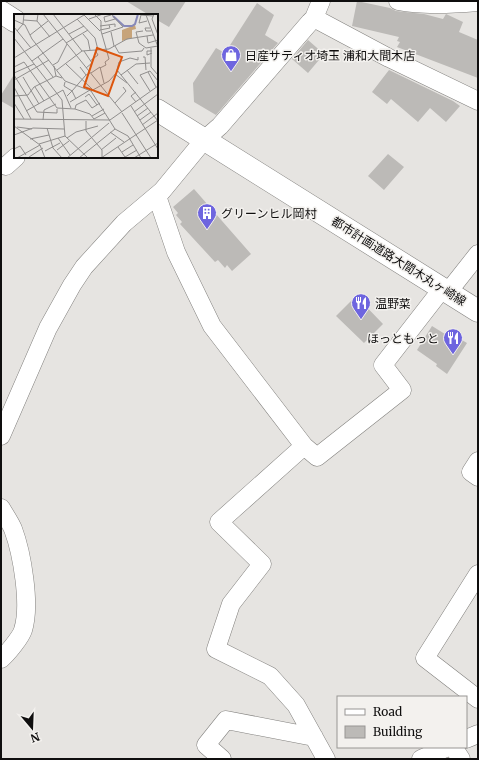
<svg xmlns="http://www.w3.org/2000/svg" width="479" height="760" viewBox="0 0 479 760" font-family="Merriweather,'Noto Sans JP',serif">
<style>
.building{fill:#bcbab7}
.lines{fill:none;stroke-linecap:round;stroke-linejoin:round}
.minor-casing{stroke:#82807e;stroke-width:19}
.tertiary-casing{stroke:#82807e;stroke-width:23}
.minor{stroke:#fff;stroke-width:18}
.tertiary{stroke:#fff;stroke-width:22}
.labels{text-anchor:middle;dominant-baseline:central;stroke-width:3;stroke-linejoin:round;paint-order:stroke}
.poi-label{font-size:12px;fill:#0f0e0e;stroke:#f3f1ee;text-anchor:start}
.street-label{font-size:12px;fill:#0f0e0e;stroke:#f3f1ee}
.inset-river{fill:none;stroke:#8789b9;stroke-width:2}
.inset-road{fill:none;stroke:#908e8d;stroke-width:1}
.view{fill:#dd550c;fill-opacity:0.15;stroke:#dd550c;stroke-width:2}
.inset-edge{fill:none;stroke:#0f0e0e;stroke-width:2}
</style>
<rect width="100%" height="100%" fill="#e6e4e1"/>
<path class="building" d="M126 1H186L169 27 157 20V15H149Z
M357 1 390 8 396 11 424 14 443 19 446 14 463 22 459 32 478 40V78L397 47 400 42 397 41 399 37 352 26Z
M257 3 274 15 265 35 278 43 216 115 194 102 193 83 216 48 225 53Z
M308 40 324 54 308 73 292 59Z
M389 70 453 101 460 106 446 122 430 108 418 122 391 99 387 104 372 92Z
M15 73V109L1 101V95Z
M388 154 404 167 384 190 368 176Z
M194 189 251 254 232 271 227 265 225 268 218 260 215 262 180 224 182 222 176 215 178 213 173 207Z
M356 296 383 324 364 343 336 316Z
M432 326 453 339 455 336 467 343 447 374 436 366 437 364 417 350Z"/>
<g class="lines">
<g class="minor-casing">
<path id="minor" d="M398 1C424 6 452 4 478 2
M314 18 389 58 478 101
M6 166 16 157
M157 196 176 252 212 326 304 446 317 457 402 390 383 365 442 289
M448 292 478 254
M1 436 48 328 72 285 84 267 124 223 162 191 204 140 220 126 310 22 314 18 321 1
M304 446 219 522 262 564 231 604 216 649 270 676 296 705 326 759
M478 461 471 472 478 477
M1 508C5 515 10 522 13 529 22 553 31 605 23 630 21 637 7 654 1 659
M478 574 425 658 478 699
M466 739 478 734
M453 747 461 759
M222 759 206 745 226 720 314 737
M421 759 448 747"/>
</g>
<g class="tertiary-casing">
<path id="tertiary" d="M1 12 15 21
M157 110 478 311"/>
</g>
<use href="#minor" class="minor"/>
<use href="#tertiary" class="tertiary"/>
</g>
<defs>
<g id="shop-pin" transform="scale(1)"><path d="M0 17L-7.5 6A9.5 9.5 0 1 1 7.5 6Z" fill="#6e65df" stroke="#f3f1ee"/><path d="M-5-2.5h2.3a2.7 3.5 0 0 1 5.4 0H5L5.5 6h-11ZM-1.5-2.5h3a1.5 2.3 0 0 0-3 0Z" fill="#fff"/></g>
<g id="building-pin" transform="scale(1)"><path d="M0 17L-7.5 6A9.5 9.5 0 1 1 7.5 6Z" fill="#6e65df" stroke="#f3f1ee"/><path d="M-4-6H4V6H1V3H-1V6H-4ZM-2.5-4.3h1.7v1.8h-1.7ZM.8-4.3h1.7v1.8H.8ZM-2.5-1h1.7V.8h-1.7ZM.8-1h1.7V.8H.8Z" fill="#fff"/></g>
<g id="restaurant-pin" transform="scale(1)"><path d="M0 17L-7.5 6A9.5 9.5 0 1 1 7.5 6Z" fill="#6e65df" stroke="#f3f1ee"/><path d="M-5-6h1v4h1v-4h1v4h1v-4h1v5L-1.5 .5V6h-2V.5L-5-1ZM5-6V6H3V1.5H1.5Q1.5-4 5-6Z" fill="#fff"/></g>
</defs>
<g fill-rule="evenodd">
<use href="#shop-pin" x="231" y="55"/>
<use href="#building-pin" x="207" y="213"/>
<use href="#restaurant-pin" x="361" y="303"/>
<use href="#restaurant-pin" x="453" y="338"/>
</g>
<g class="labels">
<g class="poi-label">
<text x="245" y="55">日産サティオ埼玉 浦和大間木店</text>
<text x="221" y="213">グリーンヒル岡村</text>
<text x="375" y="303">温野菜</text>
<text x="439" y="338" text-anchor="end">ほっともっと</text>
</g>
<g class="street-label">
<text transform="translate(399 261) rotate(32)">都市計画道路大間木丸ヶ崎線</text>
</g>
</g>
<g transform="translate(14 14)">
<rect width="144" height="144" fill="#e6e4e1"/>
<path d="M121 11 122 15 118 16V24L108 27V16Z" fill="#c7a47a"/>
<path class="inset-river" d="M99 2 110 12H118L121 10 124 0"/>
<path class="inset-road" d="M29 0 108 98M39 0 68 37M80 0 87 7V17L95 45 91 48 92 51 86 54M140 0 138 5 144 21M70 1 86 17M97 1 90 3 91 8 101 5M132 1 144 33M63 5 81 24 84 36M75 5 89 0M0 6 11 11 18 25 51 67 77 77 101 115 114 122 127 144M10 6 23 7 24 0M23 7 36 23M133 7 125 9 127 1 139 2M86 12 101 10V13M0 13 17 34M136 14H131L132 17H137M86 16 96 14 95 11M3 17 9 10 10 0M129 17 122 18 125 29 132 34 144 32M97 18 100 32M55 20 70 12M69 20 74 26 76 36M88 20 109 13 97 0M16 21 34 7M133 22 134 29 144 26M0 24 48 86 51 122 74 144M52 29 74 16M101 32 105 39 128 37 130 34M137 34V53L144 61M70 37 78 49 72 54M138 37H133V41L138 39M24 43 39 63M124 43V46L116 44 105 48 103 56 144 107M129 43H131L132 56M0 44 70 1M18 47 49 25M76 47 84 41 81 36M52 50 78 75M39 51 44 48 53 30M40 52 42 62 48 64M0 53 10 48 43 94 61 95 62 91 72 86 78 94 86 89M66 53 72 61 76 59M43 56 68 37 95 35 113 25 139 21M113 56 124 70M134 58 142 73M0 59 20 50M77 59 86 53 90 69M101 60 113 69M0 61 23 98 43 99V95M107 61 122 50 136 49M9 63 25 90M0 66 35 46M51 68 50 72 58 77 72 61M0 73 17 105M21 73 30 87M77 77 95 67 104 57M136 77 126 61 136 57 144 67M0 82 14 81 20 73 42 62M53 82 58 77 62 85M71 83 75 80 83 91M56 88 76 76M122 88 117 82 122 78M0 89 10 105M101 89 112 77 109 73M117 92 144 135M61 95 76 100 80 105 91 99M12 97 49 76 57 94M120 98 144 80M108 99 137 144M78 102 90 95M123 102 134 94M0 105 96 106 144 72M29 106 30 96 42 90M126 106 137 98M72 107V117L88 136V143M128 111 144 99M0 112 26 131 31 144M3 113 18 115M33 114 39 134 48 144M96 118 110 128M0 121 19 114 50 115M44 124 56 141M53 124 62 118 84 112M16 125 35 121M25 130 51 122M104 133 111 143M0 135 6 132 12 141M43 136 55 127M87 136 102 124M31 137 46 129M108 138 119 131M15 143 29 134M111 143 123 136M3 144 26 131M53 144 95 109M65 144 101 115M87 144 144 106M120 144 144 129"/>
<path class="view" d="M83 34 108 43 94 82 70 73Z"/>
<rect width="144" height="144" class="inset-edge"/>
</g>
<rect width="479" height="760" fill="none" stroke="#0f0e0e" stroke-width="4"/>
<rect x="337" y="696" width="130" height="52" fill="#f3f1ee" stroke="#989694"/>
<rect x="345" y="709" width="20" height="6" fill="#ffffff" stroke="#989694"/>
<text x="373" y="716" font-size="12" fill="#0f0e0e">Road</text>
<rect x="345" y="726" width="20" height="12" fill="#bcbab7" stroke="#989694"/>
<text x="373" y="736" font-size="12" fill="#0f0e0e">Building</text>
<g transform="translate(32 728) rotate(161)" stroke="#f3f1ee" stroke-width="3" paint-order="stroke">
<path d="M0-3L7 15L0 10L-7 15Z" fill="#0f0e0e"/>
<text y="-6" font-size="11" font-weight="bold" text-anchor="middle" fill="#0f0e0e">N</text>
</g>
</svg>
